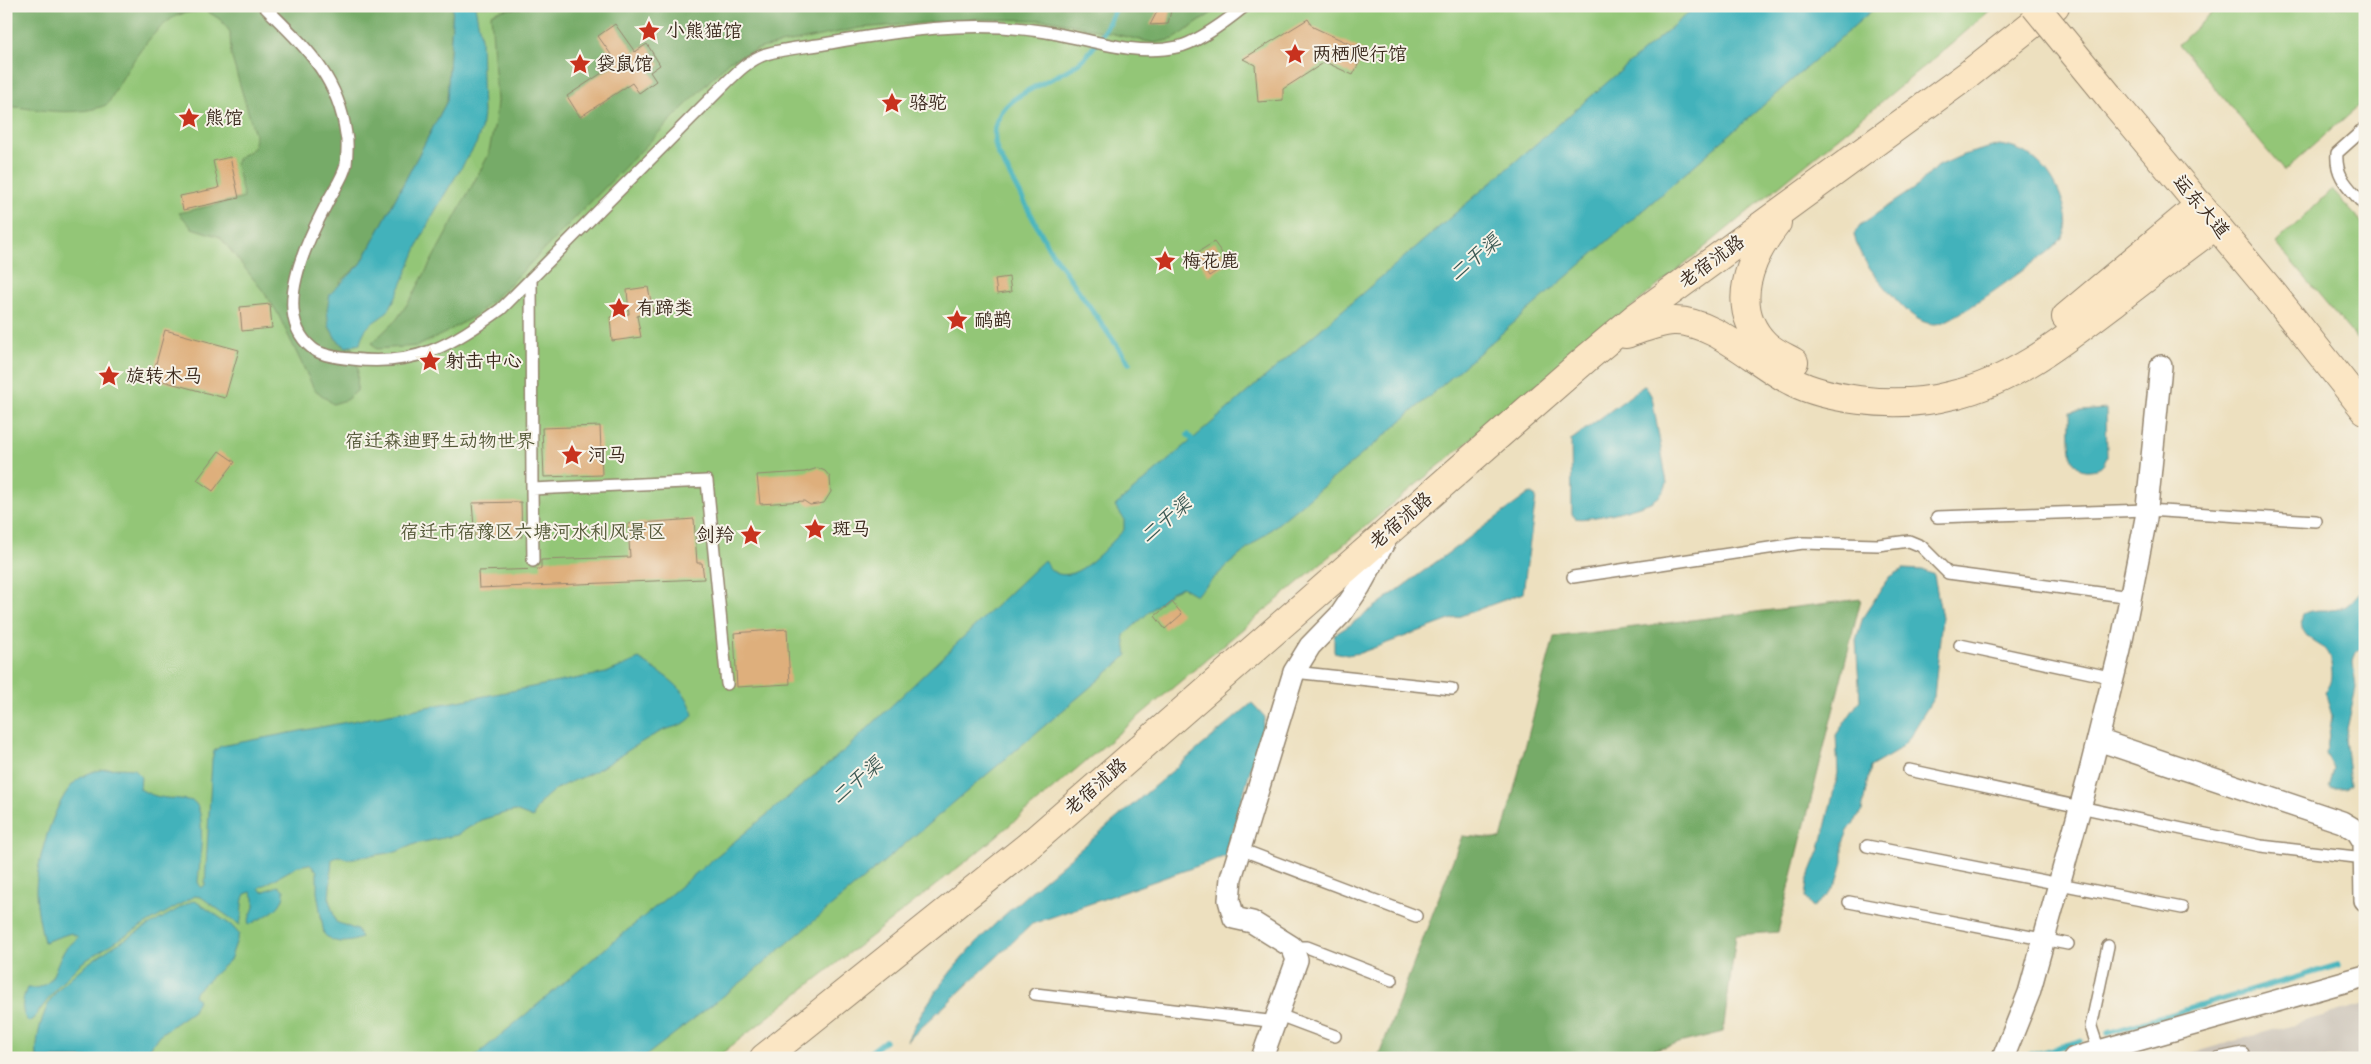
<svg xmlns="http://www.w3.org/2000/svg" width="2371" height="1064" viewBox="0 0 2371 1064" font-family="'Architects Daughter','LXGW WenKai TC',sans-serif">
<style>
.industrial{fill:#cbc3b8}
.green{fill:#93c677;stroke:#67784a}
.forest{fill:#76ab68;stroke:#586a43}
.water{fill:#42b2bb;stroke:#3e6e6c}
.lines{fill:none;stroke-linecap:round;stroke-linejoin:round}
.stream{stroke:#42b2bb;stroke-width:5.5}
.building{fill:#deaf7c}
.lane-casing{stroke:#94856e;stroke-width:14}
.street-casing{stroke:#94856e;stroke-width:24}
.secondary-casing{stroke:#94856e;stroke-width:30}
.lane{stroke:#fff;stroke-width:11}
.street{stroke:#fff;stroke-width:21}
.secondary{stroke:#fbe6c4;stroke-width:28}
.secondary-bridge-casing{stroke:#94856e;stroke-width:30;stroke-linecap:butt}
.secondary-bridge{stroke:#fbe6c4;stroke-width:28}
.labels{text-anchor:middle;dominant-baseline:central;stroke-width:4;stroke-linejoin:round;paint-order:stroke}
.poi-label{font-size:19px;fill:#3b2a1e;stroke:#f7f3e8;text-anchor:start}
.street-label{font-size:19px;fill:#3b2a1e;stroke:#f7f3e8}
.park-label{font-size:19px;fill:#555939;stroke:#f7f3e8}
.water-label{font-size:20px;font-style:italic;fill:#3d5a55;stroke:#f7f3e8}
</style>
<rect width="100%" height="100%" fill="#f7f3e8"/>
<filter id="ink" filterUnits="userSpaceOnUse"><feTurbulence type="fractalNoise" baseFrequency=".02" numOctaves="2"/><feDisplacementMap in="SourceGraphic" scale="10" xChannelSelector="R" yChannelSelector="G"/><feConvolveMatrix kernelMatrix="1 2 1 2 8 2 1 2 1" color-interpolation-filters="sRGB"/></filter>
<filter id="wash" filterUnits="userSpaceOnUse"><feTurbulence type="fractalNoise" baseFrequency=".0096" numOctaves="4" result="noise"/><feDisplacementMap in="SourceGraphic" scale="20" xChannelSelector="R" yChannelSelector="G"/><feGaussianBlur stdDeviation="1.12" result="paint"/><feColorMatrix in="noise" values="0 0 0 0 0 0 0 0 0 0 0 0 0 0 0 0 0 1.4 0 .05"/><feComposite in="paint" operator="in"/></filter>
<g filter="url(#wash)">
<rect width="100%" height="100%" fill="#ede0bf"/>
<path class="industrial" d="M2365 1004V1058H2174Z"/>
<path class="green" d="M6 6H1995L1948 47 1333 553 974 855 716 1058H6Z
M2219 6H2365V100L2284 171 2179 44Z
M2332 190 2365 226V349L2276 243Z"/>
<path class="forest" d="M6 6H453L447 101 361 264 341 281 329 326 336 339 346 347 352 346 358 368 357 391 346 400 333 404 314 389 277 312 263 291 220 237 192 228 179 213 244 198 236 165 237 159 254 148 255 135 231 55 230 32 221 20 205 10C197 12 186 12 178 15 149 29 123 76 108 104 79 118 37 109 6 106Z
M537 6H1222L1174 39 1154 43 1051 20 975 19 859 28 761 48 729 61 513 281 476 315 445 333 418 346 376 349 372 343 397 319 412 297 488 156 495 122 497 101 491 14 501 10Z
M1861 599 1778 932 1736 935 1723 1032 1619 1058H1378L1462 836 1501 839 1554 637Z"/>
<path class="water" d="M453 6H475L481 38 483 114 481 130 476 144C459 172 440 200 425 230 413 254 405 280 392 304 382 324 365 318 360 344L346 347 336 339 329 326 327 310 330 294 361 264 447 101Z
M1696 6H1877L1376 443 1229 564 1196 595 1182 587 1171 592 1124 635 1127 655 1120 662 744 980 643 1058H473L846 749 1044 560C1047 564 1050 570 1054 572 1076 586 1110 543 1124 530V519L1115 506Z
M1999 145C2033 149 2053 172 2063 203 2065 210 2068 221 2066 229 2063 240 2055 246 2047 253 2029 265 1952 325 1935 324 1915 324 1899 303 1887 289 1873 272 1858 257 1854 234L1860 225 1919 185 1936 167 1963 155Z
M1645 385 1652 397 1667 483C1665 490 1660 497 1653 501 1640 507 1587 522 1575 518L1572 514 1571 440Z
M2106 409 2107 457C2103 467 2101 469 2090 470 2064 474 2071 429 2070 412Z
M1530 493 1536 497 1523 593 1360 653 1347 655 1334 652V635L1350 625Z
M1903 569 1923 570 1934 575 1942 618 1934 697 1908 740 1896 752 1870 767 1862 811 1848 831 1843 843V862L1837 882 1827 896 1813 907 1805 898 1807 881 1820 849 1838 773 1836 735 1860 700 1856 640 1863 617 1882 588 1890 577Z
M2360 592 2365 596V646L2356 652 2353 662 2356 688 2345 738 2350 785 2345 788H2329L2334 769 2326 754 2332 716 2325 691C2331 686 2332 680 2332 673 2331 640 2313 649 2303 630 2300 624 2302 619 2303 614 2316 606 2333 614 2346 606 2351 603 2356 596 2360 592Z
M639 659C662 674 688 687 693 715 685 727 672 726 660 732 635 744 615 761 591 773 581 779 570 781 560 787 549 793 535 805 533 818L515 811 505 813 481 820 457 835 415 844 396 852 347 859 338 856 332 859 329 900 336 922 357 930 361 938C349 943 334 945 324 934L317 892V871L309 864 298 866 259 888 262 892 278 886 284 890C285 910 264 916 249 925L248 922 254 907V898L251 892 245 894C240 903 243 914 240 925L201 897 195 896 123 937 80 964 60 984 33 1019 28 1022C20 1012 22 999 27 988 56 990 52 969 64 951 67 946 74 943 78 937L71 933 44 942C40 924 36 907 36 889 37 860 53 806 72 785 87 768 113 767 134 769L141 776 140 789C162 802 172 796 192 801 208 805 199 868 198 882L201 888 205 885 212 760 214 751 221 746 606 673Z
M1252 703 1265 717 1226 856 1032 924 907 1041C946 957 1021 900 1090 841 1144 795 1198 749 1252 703Z
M195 901 231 925 239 934 230 960 196 991 194 995 198 1000 193 1011 159 1035 146 1054 140 1058H37C35 1038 43 1008 56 992 90 954 147 928 190 902Z"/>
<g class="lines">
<path class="stream" d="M1116 6C1112 21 1093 51 1081 61 1050 87 980 95 997 151L1050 250 1129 363
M1188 435 1197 445
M2108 1033 2338 965
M863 1058 885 1041
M2023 1058 2080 1041"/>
</g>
<g id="blocks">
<path class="building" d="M1160 6H1172L1168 24 1150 25Z
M1308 19 1313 27 1365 51 1353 75 1325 62 1283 89V100L1258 102 1255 65 1243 59Z
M615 24 635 52 647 44 660 65 650 72 656 81 639 93 632 83 580 117 567 96 617 63 598 36Z
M230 157 239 198 183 210 180 196 219 188 213 161Z
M1214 242 1229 263 1209 276 1195 254Z
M1009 277 1011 292 997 294 995 279Z
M648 287 653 311 637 316 641 337 612 341 610 317 629 314 627 290Z
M270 304 272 328 242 331 240 307Z
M165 330 239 350 225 398 152 378Z
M600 426 602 475 544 477 542 428Z
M219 451 235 462 213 491 197 480Z
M818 468 825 471 830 477 831 492 824 503 810 505 804 501 760 504 757 475 805 472Z
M521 502 522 537 475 538 472 503Z
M694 519 697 563H702L704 579 479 588 478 571 541 569V560L630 557 628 524Z
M1172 602 1182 614 1165 629 1155 616Z
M787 629 790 684 737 687 734 633Z"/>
</g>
</g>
<g filter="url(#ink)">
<use href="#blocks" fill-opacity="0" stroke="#94856e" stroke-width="1"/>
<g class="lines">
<g class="lane-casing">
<path id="lane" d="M264 6C303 45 338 75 346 134 348 142 347 155 346 164 344 177 332 192 326 205 307 242 270 314 312 348 321 356 340 358 352 359 416 367 451 345 501 309L724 85C737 72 749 60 766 54 786 48 809 47 830 43 899 31 969 20 1040 31 1085 37 1132 57 1177 47 1197 43 1229 19 1245 6
M2365 128 2337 153C2335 178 2350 188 2365 206
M531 280 532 489 707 481 727 684
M532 489 533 561
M1937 517 2147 510 2316 521
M1573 577 1803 543 1878 545 1909 541 1921 546 1948 573 2131 597
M1960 645 2114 678
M1294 672 1452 689
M1909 770 2261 846 2364 858
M1867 846 2182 908
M1240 849 1416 916
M1849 902 2068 944
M1292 947H1307L1392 980
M1035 994 1277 1022
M1279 1015 1335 1036
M2099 1051 2091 1027 2108 946
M2218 1058 2243 1053 2244 1058"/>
</g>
<g class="street-casing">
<path id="street" d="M2098 740 2342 822 2357 831 2364 842 2365 900
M1262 1058 1297 960 1292 947 1252 922 1234 918 1229 900 1231 878 1294 672 1310 646 1341 614 1360 586 1386 539
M2003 1058 2029 993 2088 779 2120 650 2146 518 2161 366
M2074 1058 2365 976"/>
</g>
<g class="secondary-casing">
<path id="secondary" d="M2112 100 2274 295 2365 410
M1777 223C1750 257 1728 307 1765 344 1773 352 1785 357 1794 362
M2066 317 2200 205
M1626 334C1641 329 1657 322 1673 321 1713 319 1758 365 1793 382 1813 392 1837 397 1859 400 1890 404 1923 403 1953 395 2015 381 2067 338 2116 301 2149 275 2183 250 2216 225
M764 1058 1027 847 1587 358 1636 317 1969 74 2055 6"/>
</g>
<use href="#lane" class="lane"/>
<use href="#street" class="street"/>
<use href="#secondary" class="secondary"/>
<g class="secondary-bridge-casing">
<path id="secondary-bridge" d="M2035 6 2112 100"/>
</g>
<use href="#secondary-bridge" class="secondary-bridge"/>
</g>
</g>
<defs>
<g id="sight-bare" transform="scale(1.725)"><path d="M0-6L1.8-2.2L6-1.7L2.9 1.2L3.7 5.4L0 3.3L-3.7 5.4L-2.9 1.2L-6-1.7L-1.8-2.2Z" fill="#c8321e" stroke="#f7f3e8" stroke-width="2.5" paint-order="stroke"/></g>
</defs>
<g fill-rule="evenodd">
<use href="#sight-bare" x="649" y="31"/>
<use href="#sight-bare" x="1295" y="54"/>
<use href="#sight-bare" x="580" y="64"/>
<use href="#sight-bare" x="892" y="103"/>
<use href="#sight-bare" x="189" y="118"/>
<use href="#sight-bare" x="1165" y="261"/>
<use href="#sight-bare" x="619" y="308"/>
<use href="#sight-bare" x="957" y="320"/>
<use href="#sight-bare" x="430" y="361"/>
<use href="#sight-bare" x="109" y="376"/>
<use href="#sight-bare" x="572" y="455"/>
<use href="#sight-bare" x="815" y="529"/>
<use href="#sight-bare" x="751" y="535"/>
</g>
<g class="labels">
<g class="poi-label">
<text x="666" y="31">小熊猫馆</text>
<text x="1312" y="54">两栖爬行馆</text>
<text x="596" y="64">袋鼠馆</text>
<text x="909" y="103">骆驼</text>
<text x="205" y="118">熊馆</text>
<text x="1182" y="261">梅花鹿</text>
<text x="636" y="308">有蹄类</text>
<text x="974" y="320">鸸鹋</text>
<text x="446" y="361">射击中心</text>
<text x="126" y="376">旋转木马</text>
<text x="588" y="455">河马</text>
<text x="832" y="529">斑马</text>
<text x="734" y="535" text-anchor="end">剑羚</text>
</g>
<g class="street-label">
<text transform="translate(2201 207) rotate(50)">运东大道</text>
<text transform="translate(1712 262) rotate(-36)">老宿沭路</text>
<text transform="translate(1401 521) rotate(-41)">老宿沭路</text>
<text transform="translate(1096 787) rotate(-41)">老宿沭路</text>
</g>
<g class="park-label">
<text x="440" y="441">宿迁森迪野生动物世界</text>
<text x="533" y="532">宿迁市宿豫区六塘河水利风景区</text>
</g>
<g class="water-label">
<text transform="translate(1475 258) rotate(-40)">二干渠</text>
<text transform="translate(1166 520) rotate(-40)">二干渠</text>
<text transform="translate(857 781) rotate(-40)">二干渠</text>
</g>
</g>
<rect width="2371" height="1064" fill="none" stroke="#f7f3e8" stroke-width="25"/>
</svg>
